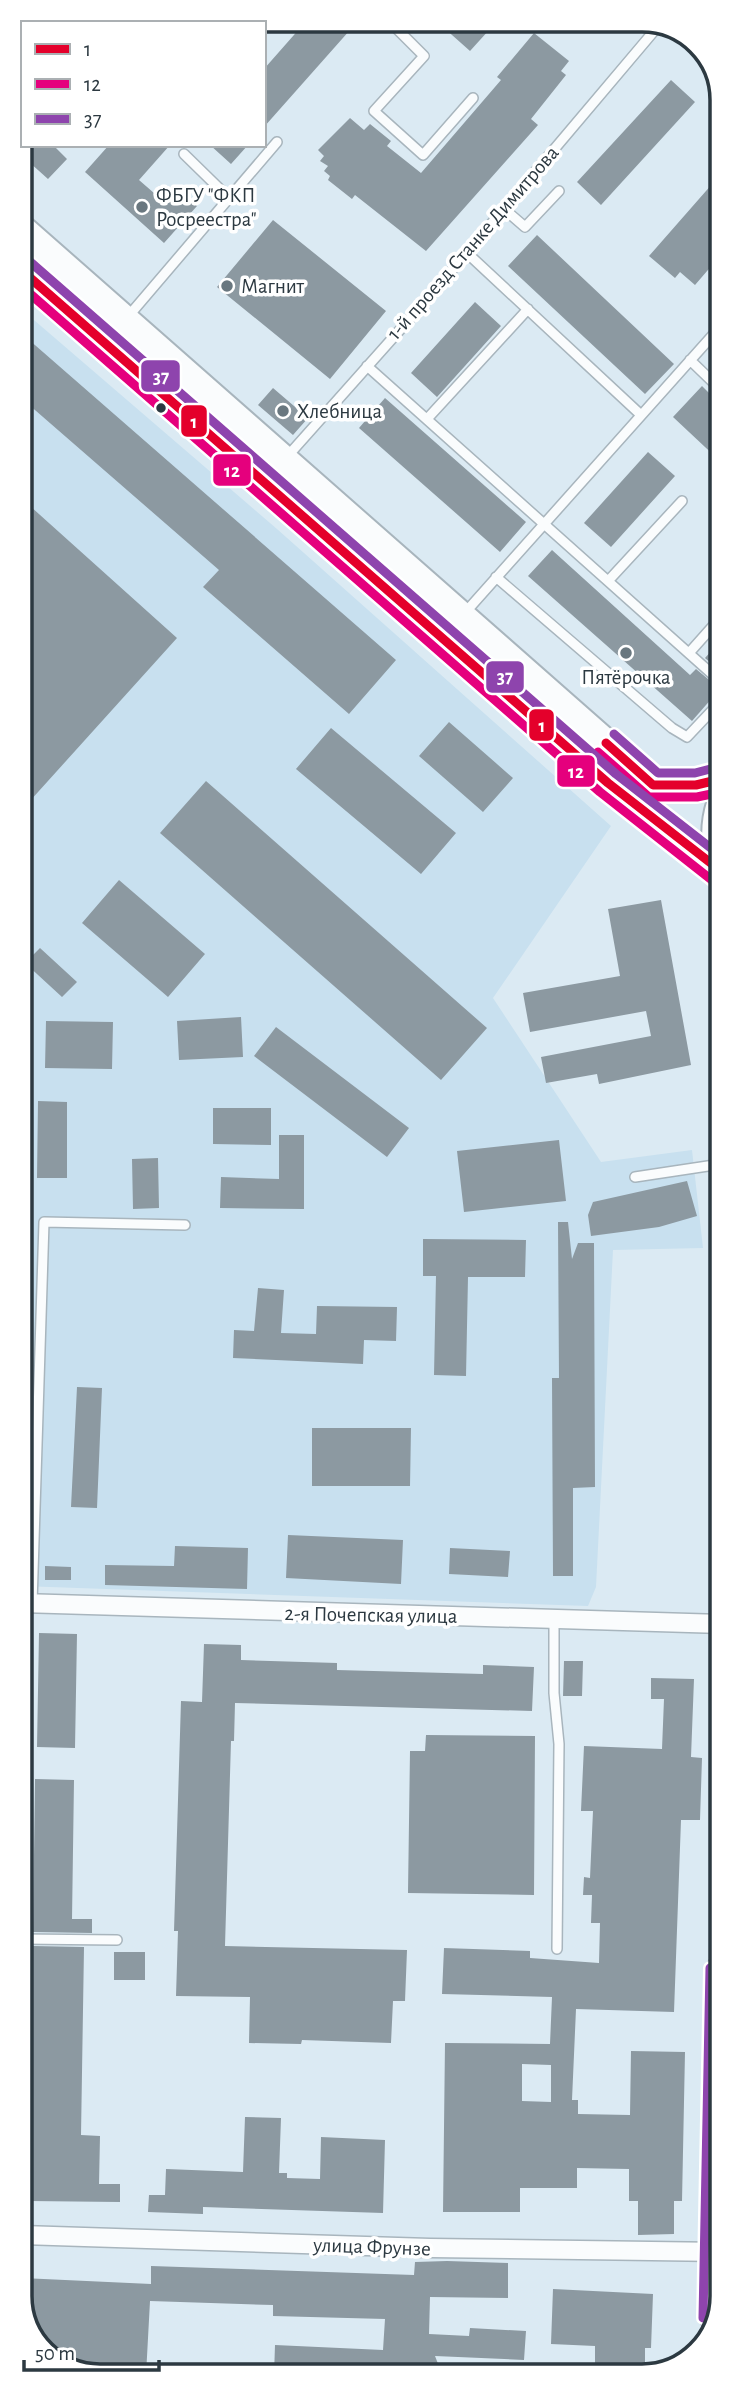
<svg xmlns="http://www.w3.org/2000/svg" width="742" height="2395" viewBox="0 0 742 2395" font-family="'Alegreya Sans',sans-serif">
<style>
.built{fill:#c8e0ef}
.building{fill:#8c99a1;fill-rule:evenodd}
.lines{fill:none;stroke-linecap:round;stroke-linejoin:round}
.service-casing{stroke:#a8b5bd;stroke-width:12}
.minor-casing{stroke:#a8b5bd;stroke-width:21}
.primary-casing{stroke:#a8b5bd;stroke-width:32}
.service{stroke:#fafcfd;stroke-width:9}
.minor{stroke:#fafcfd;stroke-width:18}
.primary{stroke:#fafcfd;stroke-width:28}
.bus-1-casing{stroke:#fff;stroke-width:14}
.bus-2-casing{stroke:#fff;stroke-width:14}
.bus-3-casing{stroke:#fff;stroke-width:14}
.bus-1{stroke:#e4002b;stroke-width:9}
.bus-2{stroke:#e5007d;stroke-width:9}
.bus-3{stroke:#8e44ad;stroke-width:9}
.poi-dot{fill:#69777f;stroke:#fff;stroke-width:2.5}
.bus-dot{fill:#2c3941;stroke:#fff;stroke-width:2.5}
.labels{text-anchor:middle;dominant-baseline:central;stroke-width:7;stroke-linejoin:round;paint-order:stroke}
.poi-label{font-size:21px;fill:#2c3941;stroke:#fff;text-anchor:start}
.street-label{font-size:21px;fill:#2c3941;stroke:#fff}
.rim{fill:none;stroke:#2c3941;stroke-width:3.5}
.line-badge{stroke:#fff;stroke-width:2.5}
.badge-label{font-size:19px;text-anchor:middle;font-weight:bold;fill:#fff}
</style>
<rect width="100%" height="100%" fill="#dbeaf3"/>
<path class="built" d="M20 308 277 529 611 826 493 998 601 1162 692 1150 703 1248 613 1250 596 1587 588 1606 21 1586Z"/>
<path class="building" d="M308 19H338L350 30 264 127V69Z
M434 19H499L470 51Z
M534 33 569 61 561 71 566 75 531 119 538 125 426 251 355 195 352 199 328 180 330 176 324 171 328 166 320 161 324 156 318 150 350 118 364 130 370 124 391 141 387 146 421 173 501 80 497 77Z
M671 80 695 102 601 205 577 182Z
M27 145H53L67 159 48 179 19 153Z
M109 145H170L139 180 162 200 174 186 197 206 164 243 85 172Z
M210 145H248L231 164Z
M720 175V256L695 285 680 272 675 278 649 256Z
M273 220 386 311 330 379 217 287Z
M537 235 674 364 645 394 508 266Z
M475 302 501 326 437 397 411 373Z
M20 332 396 660 349 714 203 587 219 570 20 397Z
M702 386 720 404 721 462 673 417Z
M273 388 308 418 293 435 258 405Z
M385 398 526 522 500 552 359 428Z
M648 452 675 476 611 547 584 523Z
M20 497 177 638 20 812Z
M552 550 690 675 696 669 720 689 692 721 528 576Z
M721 640V672L705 658Z
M449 722 513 778 483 812 419 756Z
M331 728 456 833 421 874 296 769Z
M206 781 487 1028 441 1080 160 833Z
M119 880 205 954 168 997 82 923Z
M661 900 691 1065 599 1084 597 1074 546 1083 541 1057 651 1036 646 1011 530 1032 523 993 620 976 608 909Z
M40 948 77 982 62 997 25 963Z
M241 1017 243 1057 179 1060 177 1021Z
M46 1021 113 1022 112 1069 45 1068Z
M276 1027 409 1128 387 1157 254 1056Z
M38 1101 67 1102V1178H37Z
M213 1108H271V1145L213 1144Z
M279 1135H304V1209L220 1208 221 1177 279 1179Z
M559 1140 566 1201 464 1212 457 1151Z
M158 1158 159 1208 133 1209 132 1159Z
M687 1181 697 1216 659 1227 591 1236 588 1215 593 1202Z
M558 1222H568L572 1259 578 1243H594L595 1487 573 1488V1576H553L552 1378H559Z
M423 1239 526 1240 525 1277H468L466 1376 434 1375 436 1276H423Z
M258 1288 284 1290 281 1333 316 1334 317 1306 397 1307 396 1341 364 1340 363 1364 233 1358 234 1330 254 1331Z
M77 1387 102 1388 97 1508 71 1507Z
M312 1428H411L410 1486H312Z
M288 1535 403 1540 401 1584 286 1578Z
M175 1546 248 1548 247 1589 105 1585V1565L174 1566Z
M450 1548 510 1551 508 1577 449 1574Z
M45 1566 71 1567V1580H45Z
M39 1633 77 1634 75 1748 37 1747Z
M204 1644 241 1645V1660L337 1663V1670L483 1674V1665L534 1667 532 1711 235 1703 234 1741H231L225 1946 407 1950 405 2001H393L391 2043 302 2040 301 2044 249 2043 250 1997 176 1996 178 1931H174L181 1701 202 1702Z
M564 1661H583L582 1696H563Z
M651 1678 694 1679 691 1757 702 1758 700 1820H681L674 2012 576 2009 572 2100H578V2114L630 2115 631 2051 685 2052 682 2201H674V2234L638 2235V2201H629V2169L577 2168V2188H520V2212H443L445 2043 550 2044 552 1997 442 1994 444 1948 530 1951V1958L599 1963 600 1923H591L592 1895H583L584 1877 590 1878 593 1811H581L584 1746 662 1749 664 1699H651ZM522 2064 551 2065V2102L522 2101Z
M426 1735 535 1736 534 1895 408 1893 410 1751H425Z
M35 1779 74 1780 72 1919H92V1933L33 1932Z
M33 1946 84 1947 81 2135 100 2136 99 2184H120V2202L29 2201Z
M114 1952H145V1980H114Z
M245 2117 281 2118 279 2173H287V2178L320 2179 321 2137 385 2140 383 2213 203 2207V2214L148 2212 149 2195H165L166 2169 243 2172Z
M447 2261 508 2263V2298L430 2297 429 2334 469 2336 470 2328 526 2331 524 2360 435 2356 442 2374 274 2375 275 2345 383 2350 385 2319 273 2316V2305L150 2301 146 2375 94 2376 47 2356 22 2316V2278L151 2284V2266L414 2275 415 2262Z
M553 2289 653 2294 651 2348H645V2373H595V2346L551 2344Z"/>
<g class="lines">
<g class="service-casing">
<path id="service" d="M387 19 424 56 374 111 423 155 473 98
M184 154 229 198
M503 208 525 227 559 191
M466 252 641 415
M126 319 277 142
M690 360 720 389
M367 366 721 682
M427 419 528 309
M285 459 431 295 660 24
M496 577 672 728 687 737 721 701
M609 580 682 501
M463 615 720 327
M689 653 721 617
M635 1177 721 1164
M32 1604 44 1222 185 1225
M554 1619V1693L559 1744 557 1949
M21 1939 117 1940"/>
</g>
<g class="minor-casing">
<path id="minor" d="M21 1603 722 1624
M22 2235 430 2248 723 2252"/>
</g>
<g class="primary-casing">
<path id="primary" d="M20 228 653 785H696L721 779
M20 269 608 783 721 871
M721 804C715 823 714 841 721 861
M715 2318 722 1968"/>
</g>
<use href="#service" class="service"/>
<use href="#minor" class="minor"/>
<use href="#primary" class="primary"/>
<g class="bus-1-casing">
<path id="bus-1" d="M20 269 608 783 721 871
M606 743 653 785H696L721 779
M715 2318 722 1968"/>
</g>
<g class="bus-2-casing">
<path id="bus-2" d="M20 285 600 792 713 881
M598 752 649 797H697L721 792"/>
</g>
<g class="bus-3-casing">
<path id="bus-3" d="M28 260 616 774 721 856
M614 734 658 773H695L718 767
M703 2318 710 1968"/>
</g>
<use href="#bus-1" class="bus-1"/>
<use href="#bus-2" class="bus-2"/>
<use href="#bus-3" class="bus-3"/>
</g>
<g class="poi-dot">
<circle cx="142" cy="207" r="7"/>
<circle cx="227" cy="286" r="7"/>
<circle cx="283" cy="411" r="7"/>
<circle cx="626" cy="653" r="7"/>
</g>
<circle class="bus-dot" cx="161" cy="408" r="6"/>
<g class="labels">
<g class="poi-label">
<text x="156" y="195">ФБГУ "ФКП<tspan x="156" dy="24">Росреестра"</tspan></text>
<text x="241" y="286">Магнит</text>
<text x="297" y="411">Хлебница</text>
<text x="626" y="677" text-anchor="middle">Пятёрочка</text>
</g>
<g class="street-label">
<text transform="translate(473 243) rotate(-49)">1-й проезд Станке Димитрова</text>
<text transform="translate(371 1615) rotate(1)">2-я Почепская улица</text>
<text transform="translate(372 2247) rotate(2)">улица Фрунзе</text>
</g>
</g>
<path d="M0 0H742V2395H0ZM100 32H642A68 68 0 0 1 710 100V2296A68 68 0 0 1 642 2364H100A68 68 0 0 1 32 2296V100A68 68 0 0 1 100 32Z" fill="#fff" fill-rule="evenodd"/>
<path class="rim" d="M100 32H642A68 68 0 0 1 710 100V2296A68 68 0 0 1 642 2364H100A68 68 0 0 1 32 2296V100A68 68 0 0 1 100 32Z"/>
<g class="line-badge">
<rect x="140" y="359" width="41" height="34" rx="7" fill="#8e44ad"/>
<rect x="180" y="404" width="28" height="34" rx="7" fill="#e4002b"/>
<rect x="212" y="453" width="40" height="34" rx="7" fill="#e5007d"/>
<rect x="485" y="660" width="40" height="34" rx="7" fill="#8e44ad"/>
<rect x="528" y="708" width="27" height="34" rx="7" fill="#e4002b"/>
<rect x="556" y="754" width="40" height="34" rx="7" fill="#e5007d"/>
</g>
<g class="badge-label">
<text x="161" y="383">37</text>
<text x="194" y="428">1</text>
<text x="232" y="477">12</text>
<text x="505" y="683">37</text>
<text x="542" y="732">1</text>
<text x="576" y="778">12</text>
</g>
<rect x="21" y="21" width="245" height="126" fill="#ffffff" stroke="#abb0b3" stroke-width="2"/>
<rect x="35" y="44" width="35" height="10" fill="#e4002b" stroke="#abb0b3" stroke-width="2"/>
<text x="84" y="56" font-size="21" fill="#2c3941">1</text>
<rect x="35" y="79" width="35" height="10" fill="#e5007d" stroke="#abb0b3" stroke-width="2"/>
<text x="84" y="91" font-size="21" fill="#2c3941">12</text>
<rect x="35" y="114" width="35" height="10" fill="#8e44ad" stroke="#abb0b3" stroke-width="2"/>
<text x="84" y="126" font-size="21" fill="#2c3941">37</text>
<path d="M24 2360v10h135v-10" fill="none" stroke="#2c3941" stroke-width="3.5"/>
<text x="35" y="2360" font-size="21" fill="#2c3941" stroke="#ffffff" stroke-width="5" paint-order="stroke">50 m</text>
</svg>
